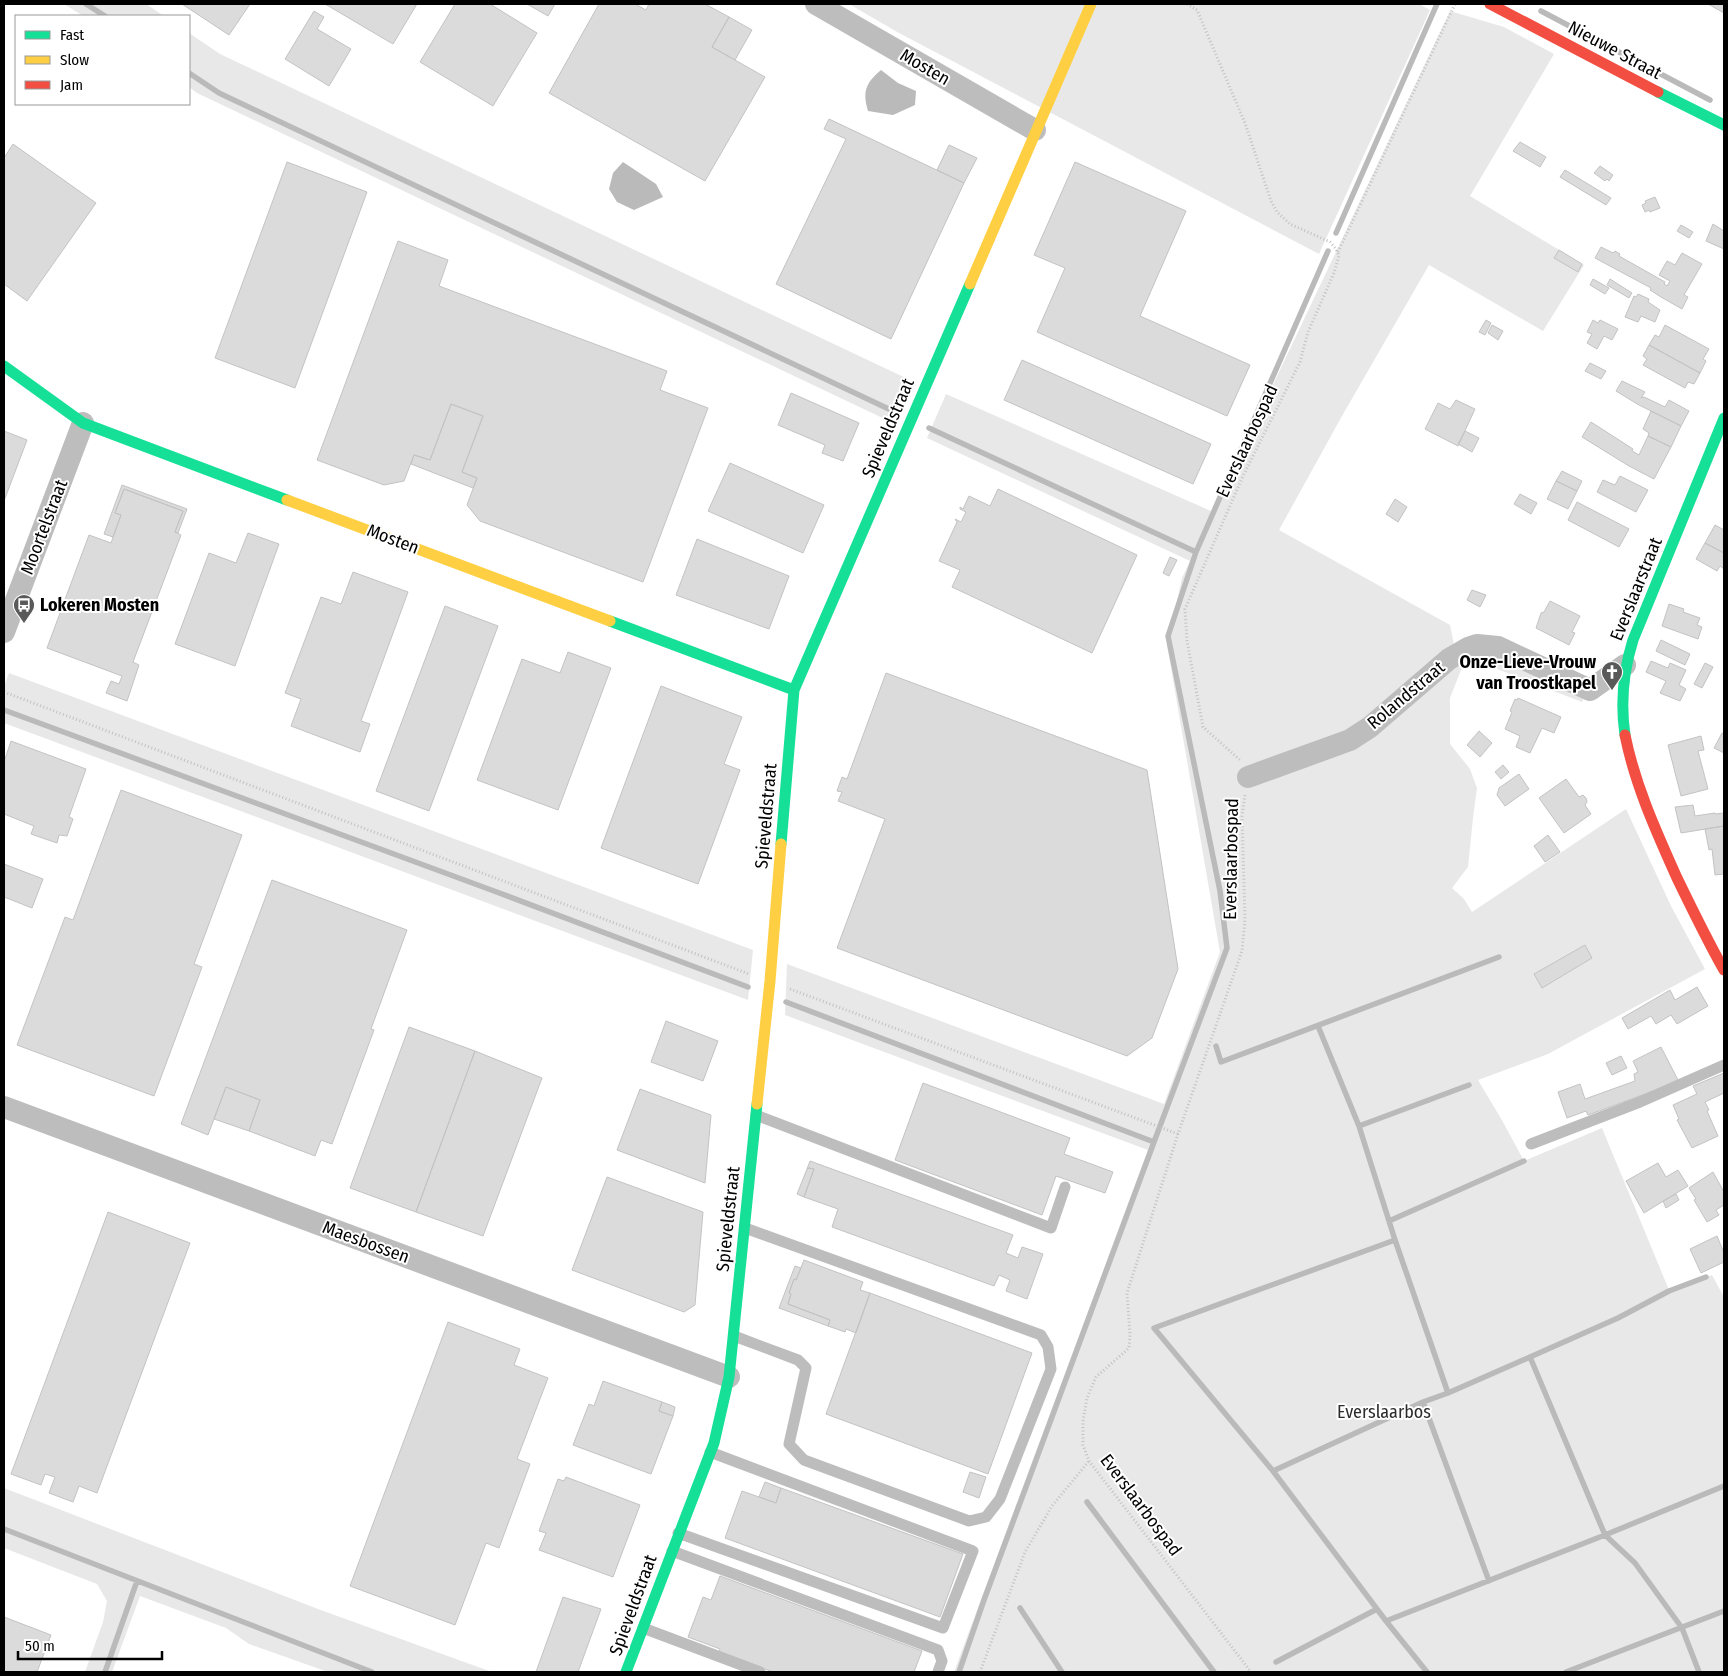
<svg xmlns="http://www.w3.org/2000/svg" width="1728" height="1676" viewBox="0 0 1728 1676" font-family="'Fira Sans Condensed',sans-serif">
<style>
.green{fill:#e8e8e8}
.water{fill:#bababa}
.lines{fill:none;stroke-linecap:round;stroke-linejoin:round}
.stream{stroke:#bababa;stroke-width:5.5}
.building{fill:#dbdbdb;stroke:#c3c3c3}
.path{stroke:#c2c2c2;stroke-width:3;stroke-dasharray:1 2.5;stroke-linecap:butt}
.lane{stroke:#bdbdbd;stroke-width:11}
.street{stroke:#bdbdbd;stroke-width:22}
.fast{stroke:#16e098;stroke-width:11}
.slow{stroke:#ffcf43;stroke-width:11}
.jam{stroke:#f24e42;stroke-width:11}
.labels{text-anchor:middle;dominant-baseline:central;stroke-width:4;stroke-linejoin:round;paint-order:stroke}
.street-label{font-size:18px;fill:#000;stroke:#fff}
.poi-label{font-size:18px;font-weight:bold;fill:#000;stroke:#fff;text-anchor:start}
.park-label{font-size:18px;fill:#2c2c2c;stroke:#fff}
</style>
<rect width="100%" height="100%" fill="#fff"/>
<path class="green" d="M64 4H146L164 16H83Z
M849 4H1419L1430 10 1319 254 899 33Z
M1450 11 1504 27 1554 54 1470 196 1584 265 1543 331 1429 265 1342 416 1279 530 1450 625 1454 645 1591 681 1582 702 1479 662 1469 664 1461 670 1450 698V744L1470 769 1477 788 1473 818 1468 867 1452 888 1464 899 1472 912 1626 809 1671 906 1705 969 1548 1054 1478 1080 1503 1122 1524 1161 1602 1128 1669 1290 1712 1275 1724 1297V1672H954L1148 1150 785 1015 787 964 1164 1104 1220 952 1167 645 1182 578 1190 561 927 438 946 394 1211 511 1190 560Z
M189 33 220 54 910 380 891 422 197 93 189 87Z
M9 673 753 950 748 1000 4 723V686Z
M4 1488 318 1609 492 1672H328L249 1644 226 1628 140 1596 112 1672H85L103 1622 107 1601 97 1584 4 1548Z"/>
<path class="water" d="M881 70 898 83 916 91 915 105 893 115 868 111C862 91 866 83 881 70Z
M623 162 656 184 663 197 634 210 617 202 609 189 613 173Z"/>
<g class="lines">
<path class="stream" d="M86 4 105 16
M1541 11 1710 100
M189 73 219 93 893 411
M1336 233 1437 4
M929 428 1196 552 1168 636 1220 891 1227 948 1154 1142
M1196 552 1328 251
M4 710 494 891 748 987
M786 1002 1154 1142 984 1600 959 1672
M1318 1026 1359 1126 1395 1240 1448 1393 1530 1357 1605 1535 1635 1563 1682 1628 1699 1672
M1216 1046 1221 1062 1499 957
M1359 1126 1469 1085
M1389 1221 1524 1161
M1395 1240 1154 1328 1273 1471 1386 1621 1427 1672
M1530 1357 1618 1318 1669 1291 1706 1277
M1423 1402 1489 1581
M1273 1471 1423 1402 1448 1393
M1087 1502 1214 1672
M4 1529 372 1672
M1020 1608 1062 1672
M1386 1621 1605 1535 1724 1486
M1276 1662 1377 1609
M105 1672 137 1581
M1566 1672 1724 1611"/>
</g>
<path class="building" d="M182 4H250L229 35Z
M325 4H417L393 44Z
M455 4H490L537 33 493 106 420 62Z
M527 4H555L548 16Z
M599 4H635L646 10 649 4H705L729 17 712 47 765 77 705 181 549 93Z
M1708 4H1724V13Z
M314 11 324 17 317 29 351 49 329 86 285 59Z
M729 17 752 30 735 60 712 47Z
M829 119 964 183 891 339 776 284 846 139 824 129Z
M1520 142 1546 157 1540 167 1513 151Z
M13 144 96 203 27 301 4 284V158Z
M949 145 977 158 964 183 937 170Z
M287 162 367 192 295 388 215 358Z
M1075 162 1186 211 1140 316 1250 365 1227 416 1037 332 1065 268 1034 255Z
M1600 166 1613 175 1609 181 1607 179 1605 181 1594 173Z
M1565 170 1611 198 1606 205 1560 177Z
M1655 197 1660 208 1650 212 1649 210 1645 212 1642 205 1646 203 1645 201Z
M1713 224 1724 231V249L1706 241Z
M1681 225 1693 232 1689 238 1677 231Z
M398 241 448 260 439 286 667 371 660 390 708 408 643 582 480 521 467 505 477 478 462 472 483 416 451 404 430 460 414 455 404 481 384 485 317 460Z
M1601 247 1613 253 1615 251 1620 254 1619 256 1665 282 1664 284 1667 286 1670 281 1659 275 1667 261 1675 265 1682 253 1702 264 1684 295 1688 297 1682 309 1661 297 1650 290 1651 288 1595 258Z
M1559 250 1582 264 1578 272 1554 258Z
M1593 279 1609 288 1605 294 1590 285Z
M1610 279 1632 293 1629 298 1607 285Z
M1638 294 1649 299 1648 302 1660 310 1655 322 1641 316 1638 322 1625 317 1634 296 1636 297Z
M1486 320 1491 323 1485 335 1479 332Z
M1593 320 1598 323 1600 320 1618 329 1612 340 1604 336 1597 349 1587 343 1592 334 1587 332Z
M1492 325 1503 331 1498 340 1488 333Z
M1665 325 1709 349 1703 359 1706 361 1700 373 1649 345 1655 335 1659 337Z
M1649 345 1700 373 1694 384 1688 382 1685 388 1643 365 1647 359 1643 356Z
M1022 360 1211 444 1193 484 1004 400Z
M1590 363 1606 371 1601 379 1585 371Z
M1622 381 1645 392 1641 398 1644 397 1665 407 1669 400 1689 411 1681 426 1639 405 1616 391Z
M791 393 859 423 843 461 822 453 825 445 778 425Z
M1456 400 1475 409 1458 446 1425 429 1438 403 1450 409Z
M451 404 483 416 462 472 477 478 473 488 411 464 414 455 430 460Z
M1651 411 1681 426 1671 447 1648 436 1649 433 1643 429Z
M1591 422 1633 449 1632 451 1639 455 1648 436 1671 447 1654 479 1629 466 1582 437Z
M4 431 27 440 4 501Z
M1465 431 1479 438 1472 452 1458 444Z
M730 463 824 505 803 553 708 511Z
M1562 471 1582 481 1577 491 1556 481Z
M1620 476 1648 490 1636 512 1597 492 1603 480 1615 485Z
M1556 481 1577 491 1568 509 1547 499Z
M122 485 187 509 178 533 175 532 183 511 124 489 115 513 121 515 113 537 104 534Z
M124 489 183 511 175 532 181 535 133 662 139 665 127 701 106 693 111 681 119 684 122 676 47 648 89 535 111 543 121 515 115 513Z
M998 489 1137 555 1092 653 952 587 960 570 939 561 957 522 955 519 961 522 966 512 960 509V507L963 509 969 496 990 506Z
M1520 494 1537 503 1531 514 1514 504Z
M1395 499 1407 507 1398 522 1386 514Z
M1577 502 1629 529 1619 547 1568 520Z
M1715 525 1724 530V553L1705 543Z
M248 533 279 544 235 666 175 644 209 553 236 563Z
M697 539 789 576 769 629 676 595Z
M1705 543 1724 553V569L1720 566 1717 571 1696 559Z
M1170 557 1177 560 1169 576 1163 573Z
M353 572 408 592 361 721 370 724 360 752 291 726 301 699 285 693 321 597 341 604Z
M1472 590 1486 595 1480 607 1467 600Z
M1550 601 1580 616 1572 632 1575 633 1569 645 1536 628 1541 613 1544 612Z
M1669 604 1684 609 1683 612 1700 618 1697 625 1702 627 1698 639 1662 626Z
M445 606 498 626 429 811 376 791Z
M1661 640 1690 654 1685 665 1656 651Z
M568 652 611 668 558 810 477 780 522 659 560 673Z
M1651 661 1668 668 1670 663 1686 670 1679 685 1686 689 1680 701 1660 693 1666 681 1646 672Z
M1705 663 1713 667 1702 688 1694 684Z
M886 673 1147 770 1178 969 1152 1038 1127 1056 837 948 885 819 838 801 842 792 837 791 842 777 847 779Z
M661 686 742 717 724 764 740 770 698 884 601 848Z
M1518 698 1561 717 1554 733 1542 728 1530 753 1516 747 1520 736 1505 729 1512 712 1510 711 1515 699 1517 700Z
M1479 731 1492 743 1480 757 1467 745Z
M1722 733 1724 734V753L1714 748Z
M1701 736 1704 750 1698 751 1708 789 1681 796 1668 745Z
M11 741 86 769 69 817 73 819 67 836 59 835 57 843 31 834 34 826 4 814V762Z
M1503 765 1509 772 1501 779 1495 772Z
M1519 774 1529 789 1505 806 1497 795 1499 788Z
M1566 779 1579 797 1583 795 1586 798 1587 802 1585 805 1591 814 1564 833 1539 798Z
M121 790 242 835 194 964 202 967 154 1096 17 1045 65 917 73 920Z
M1693 805 1695 816 1715 813V814L1724 813V826L1681 833 1675 807Z
M1724 826V874L1715 875 1712 849 1709 850 1705 829Z
M1548 835 1560 852 1545 862 1534 846Z
M4 864 43 879 32 908 4 897Z
M272 880 407 930 371 1029 374 1030 332 1144 321 1140 315 1156 249 1131 260 1100 226 1087 208 1135 181 1124Z
M1585 945 1592 958 1542 988 1534 974Z
M1697 987 1708 1006 1677 1024 1671 1015 1656 1024 1651 1016 1628 1029 1622 1018 1670 990 1675 1000Z
M666 1021 718 1041 703 1081 651 1062Z
M409 1027 475 1051 416 1212 350 1188Z
M1661 1047 1678 1080 1664 1087 1588 1115 1586 1111 1567 1118 1558 1092 1580 1084 1585 1099 1635 1081 1634 1074 1638 1072 1633 1061Z
M475 1051 542 1078 483 1236 416 1212Z
M1621 1056 1627 1068 1612 1075 1606 1063Z
M1724 1073V1093L1705 1102 1709 1110 1707 1111 1718 1136 1692 1148 1677 1120 1679 1119 1673 1105 1697 1094 1693 1086Z
M923 1083 1070 1138 1064 1154 1113 1172 1105 1193 1056 1176 1042 1215 895 1160Z
M226 1087 260 1100 249 1131 214 1119Z
M640 1089 711 1115 705 1183 617 1150Z
M810 1161 1013 1235 1006 1253 1018 1258 1022 1247 1043 1254 1027 1299 1006 1291 1010 1280 999 1275 994 1286 832 1227 838 1209 804 1197 814 1169 809 1168 807 1169Z
M1658 1163 1666 1177 1678 1170 1688 1186 1644 1213 1626 1181Z
M809 1168 814 1169 804 1197 797 1194 807 1169Z
M1713 1172 1724 1192V1205L1716 1210 1719 1215 1707 1222 1694 1200 1696 1199 1689 1188Z
M607 1177 703 1212 695 1305 684 1312 572 1270Z
M1676 1194 1679 1200 1666 1208 1663 1201Z
M108 1212 190 1243 97 1493 79 1486 73 1502 49 1493 55 1477 45 1474 41 1485 11 1474Z
M1717 1236 1724 1253V1262L1701 1273 1690 1249Z
M804 1260 863 1282 860 1290 870 1293 856 1333 846 1329 845 1332 828 1326 830 1320 788 1304 791 1294 789 1293 794 1279 796 1280Z
M795 1266 801 1268 796 1280 794 1279 789 1293 791 1294 788 1304 830 1320 828 1326 779 1308Z
M870 1293 1032 1353 988 1474 826 1414Z
M448 1322 520 1349 514 1365 548 1378 517 1459 530 1464 499 1548 486 1543 455 1625 350 1586Z
M603 1381 662 1402 659 1411 673 1416 651 1474 573 1445 589 1404 594 1406Z
M662 1402 675 1407 673 1416 659 1411Z
M970 1472 986 1477 979 1498 963 1492Z
M566 1477 640 1505 613 1577 539 1550 546 1533 539 1531 558 1479 564 1481Z
M765 1482 781 1488 776 1503 759 1497Z
M781 1488 963 1554 940 1617 725 1538 742 1491 776 1503Z
M720 1576 922 1651 914 1672H773L719 1652 720 1649 688 1637 703 1597 711 1600Z
M563 1597 601 1609 578 1672H536Z
M4 1617 51 1635 37 1672H4Z"/>
<g class="lines">
<path class="path" d="M1187 4 1197 10 1245 123 1271 201 1277 212 1290 224 1330 242 1336 249 1339 256 1334 273 1308 332 1300 362 1243 476 1185 609 1187 641 1203 727 1240 760
M1338 252 1455 4
M4 692 749 974
M1245 795 1242 816 1245 920 1242 951 1178 1134 1127 1293 1130 1335 1129 1348 1096 1377 1087 1398 1083 1421V1445L1089 1461 1251 1672
M790 989 1178 1134
M980 1672 1025 1552 1052 1506 1089 1461"/>
<path class="lane" d="M756 1115 1051 1228 1065 1187
M1531 1144 1640 1102 1724 1065
M734 1336 798 1360 806 1368 789 1444 804 1460 969 1521 986 1517 1000 1499 1051 1369 1048 1347 1041 1335 745 1228
M678 1533 943 1628 973 1551 710 1452
M672 1551 938 1650 942 1661 938 1672
M643 1628 760 1672"/>
<path class="street" d="M816 4 1035 130
M4 632 83 423
M1248 777 1350 740 1370 727 1449 659 1468 648 1477 645 1498 647 1590 690 1625 665
M4 1107 729 1377"/>
<path class="fast" d="M1658 92 1724 125
M4 366 83 423 287 500
M610 621 794 690
M1625 735C1620 701 1623 672 1633 640L1724 418
M781 844 794 690 970 284
M626 1672 714 1443 729 1377 757 1104"/>
<path class="slow" d="M970 284 1091 4
M287 500 610 621
M757 1104 770 981 781 844"/>
<path class="jam" d="M1490 4 1658 92
M1625 735C1635 785 1656 831 1677 878 1692 909 1707 940 1724 970"/>
</g>
<defs>
<g id="bus-pin" transform="scale(1.125)"><path d="M0 17L-7.5 6A9.5 9.5 0 1 1 7.5 6Z" fill="#595959" stroke="#fff"/><path d="M-5-6H5V4H4V6H2V4H-2V6H-4V4H-5ZM-3.5-4V0h7V-4ZM-3.5 1.2v1.5H-2V1.2ZM2 1.2v1.5H3.5V1.2Z" fill="#fff"/></g>
<g id="church-pin" transform="scale(1.125)"><path d="M0 17L-7.5 6A9.5 9.5 0 1 1 7.5 6Z" fill="#595959" stroke="#fff"/><path d="M-1.2-6h2.4v3.5h3.3v2.4h-3.3V6h-2.4V-.1h-3.3v-2.4h3.3Z" fill="#fff"/></g>
</defs>
<g fill-rule="evenodd">
<use href="#bus-pin" x="24" y="605"/>
<use href="#church-pin" x="1612" y="672"/>
</g>
<g class="labels">
<g class="street-label">
<text transform="translate(1615 50) rotate(28)">Nieuwe Straat</text>
<text transform="translate(925 67) rotate(30)">Mosten</text>
<text transform="translate(888 428) rotate(-67)">Spieveldstraat</text>
<text transform="translate(1247 441) rotate(-65)">Everslaarbospad</text>
<text transform="translate(44 527) rotate(-69)">Moortelstraat</text>
<text transform="translate(393 539) rotate(21)">Mosten</text>
<text transform="translate(1636 589) rotate(-68)">Everslaarstraat</text>
<text transform="translate(1406 695) rotate(-40)">Rolandstraat</text>
<text transform="translate(766 816) rotate(-85)">Spieveldstraat</text>
<text transform="translate(1231 859) rotate(-89)">Everslaarbospad</text>
<text transform="translate(728 1219) rotate(-84)">Spieveldstraat</text>
<text transform="translate(366 1242) rotate(20)">Maesbossen</text>
<text transform="translate(1141 1505) rotate(53)">Everslaarbospad</text>
<text transform="translate(633 1605) rotate(-70)">Spieveldstraat</text>
</g>
<g class="poi-label">
<text x="40" y="605">Lokeren Mosten</text>
<text x="1596" y="662" text-anchor="end">Onze-Lieve-Vrouw<tspan x="1596" dy="21">van Troostkapel</tspan></text>
</g>
<g class="park-label">
<text x="1384" y="1412">Everslaarbos</text>
</g>
</g>
<rect width="1728" height="1676" fill="none" stroke="#000000" stroke-width="10"/>
<rect x="15" y="15" width="175" height="90" fill="#ffffff" stroke="#999999"/>
<rect x="25" y="31" width="25" height="8" fill="#16e098" stroke="#999999"/>
<text x="60" y="40" font-size="15" fill="#000000">Fast</text>
<rect x="25" y="56" width="25" height="8" fill="#ffcf43" stroke="#999999"/>
<text x="60" y="65" font-size="15" fill="#000000">Slow</text>
<rect x="25" y="81" width="25" height="8" fill="#f24e42" stroke="#999999"/>
<text x="60" y="90" font-size="15" fill="#000000">Jam</text>
<path d="M18 1651v8h144v-8" fill="none" stroke="#000000" stroke-width="2.5"/>
<text x="25" y="1651" font-size="15" fill="#000000" stroke="#ffffff" stroke-width="4" paint-order="stroke">50 m</text>
</svg>
